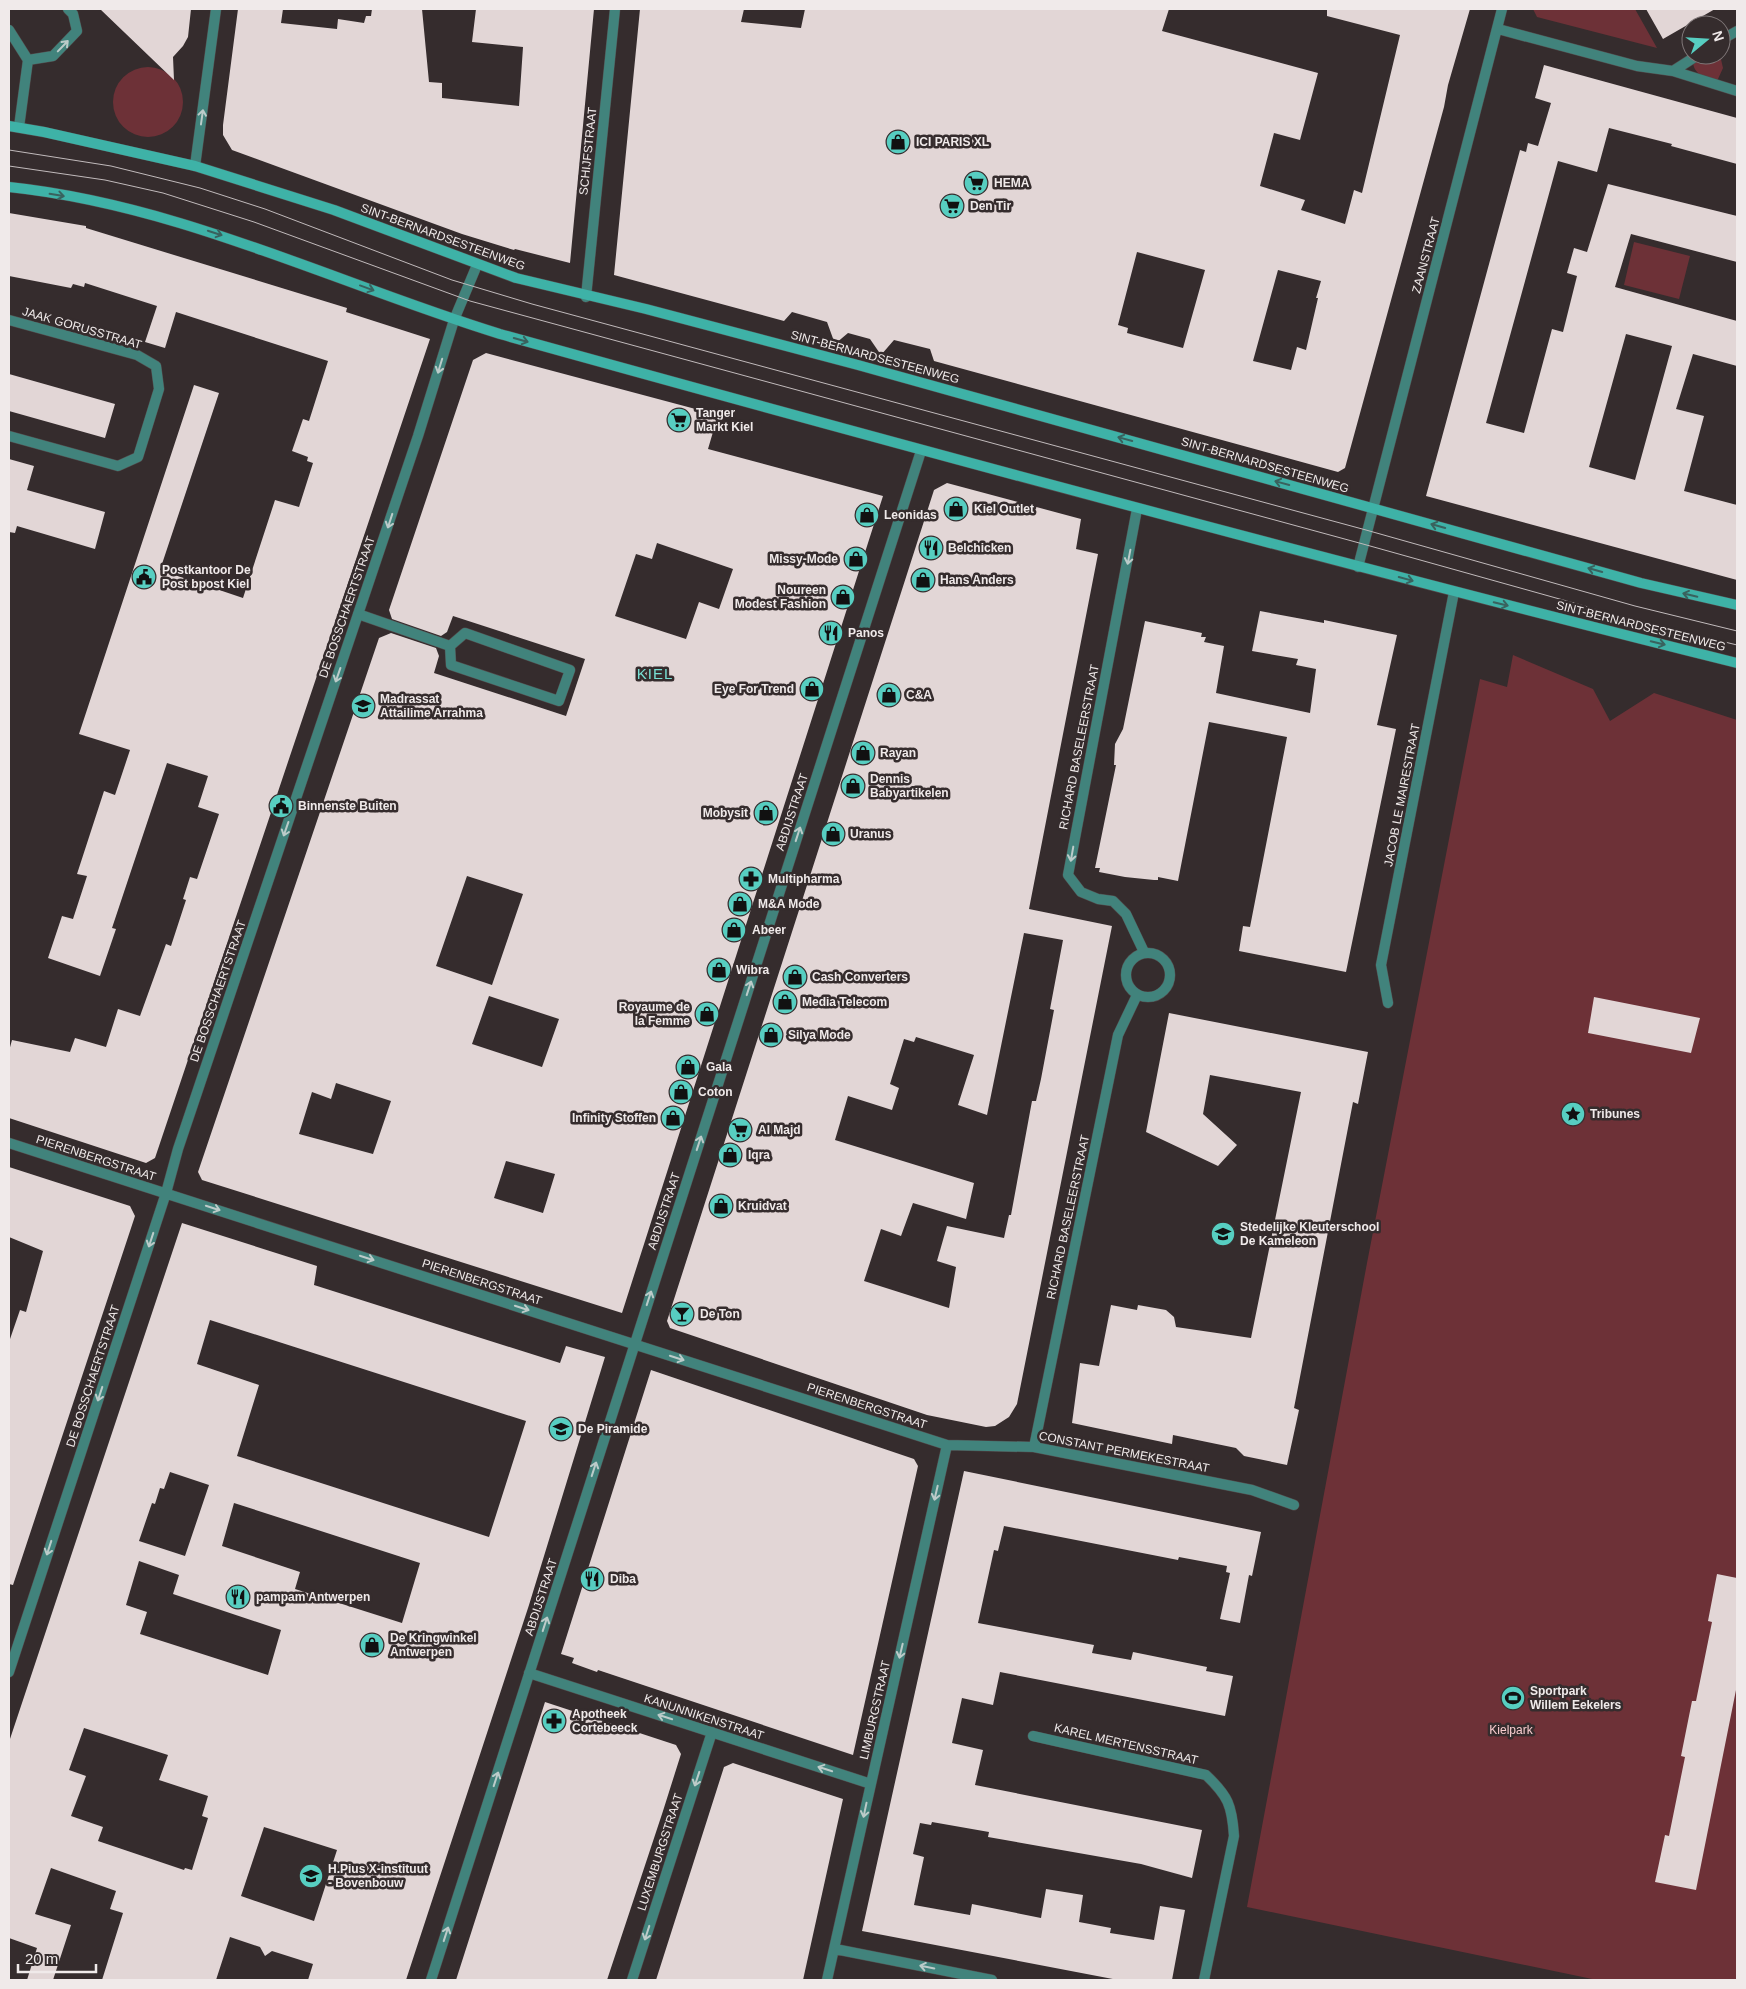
<svg xmlns="http://www.w3.org/2000/svg" width="1746" height="1989" viewBox="0 0 1746 1989" font-family="Helvetica,sans-serif">
<style>
.green{fill:#6d3137}
.building{fill:#e2d6d6;fill-rule:evenodd}
.lines{fill:none;stroke-linecap:round;stroke-linejoin:round}
.street-casing{stroke:#534a4b;stroke-width:11}
.secondary-casing{stroke:#534a4b;stroke-width:11}
.street{stroke:#41837c;stroke-width:10}
.secondary{stroke:#3eb2a7;stroke-width:10}
.tram{stroke:#c1babb;stroke-width:1}
.oneway{stroke:#bccbc9}
.oneway2{stroke:#39625e}
.labels{text-anchor:middle;dominant-baseline:central;stroke-width:5;stroke-linejoin:round;paint-order:stroke}
.poi-label{font-size:12px;font-weight:bold;fill:#f0eaea;stroke:#352c2d;text-anchor:start}
.street-label{font-size:12px;fill:#f0eaea;stroke:#352c2d}
.park-label{font-size:12px;fill:#f8cdcf;stroke:#352c2d}
.quarter-label{font-size:15px;letter-spacing:1px;fill:#77e0d4;stroke:#352c2d}
</style>
<rect width="100%" height="100%" fill="#352c2d"/>
<path class="green" d="M1533 9H1635L1657 48 1537 17Z
M1701 55H1720L1723 68 1718 79C1706 80 1693 74 1693 61Z
M113 102a35 35 0 1 1 70 0a35 35 0 1 1-70 0Z
M1634 242 1690 256 1679 299 1624 285Z
M1513 655 1593 689 1610 721 1654 693 1737 720V1980H1597L1247 1907 1367 1263 1480 679 1507 687Z"/>
<path class="building" d="M100 9H191L188 37 183 46 173 57 174 80Z
M238 9H283L281 23 337 29 338 19 364 23 366 16H371L372 9H422L429 82 442 83V98L519 106 523 47 472 42 476 9H594L570 263 515 249 514 250 462 234 232 150 223 135V125Z
M640 9H744L741 22 801 28 805 9H1169L1162 31 1318 73 1300 140 1274 133 1260 186 1305 200 1301 210 1345 224 1354 190 1362 193 1400 35 1327 16V9H1470L1448 85 1444 107 1345 468 1338 472 934 361 930 349 894 340 881 355 870 339 848 333 835 344 827 322 792 312 784 321 614 275ZM1137 252 1205 270 1183 348 1127 333 1128 328 1118 325ZM1278 270 1321 281 1316 298H1318L1306 350 1297 347 1291 370 1253 361Z
M1646 9H1715L1663 39Z
M1544 65 1737 118V164L1671 146 1672 144 1609 128 1597 172 1558 161 1486 423 1524 433 1552 329 1563 332 1577 276 1567 273 1574 248 1587 252 1608 184 1737 216V262L1631 234 1615 287 1737 321V366L1693 354 1676 409 1704 416 1684 491 1737 505V580L1426 496 1520 150 1526 152 1528 143 1538 146 1551 103 1535 98ZM1626 334 1672 346 1635 480 1589 467Z
M9 213 86 226V228L347 308 346 312 430 339 155 1158 146 1163 9 1118V1051L12 1040 70 1052 75 1038 106 1047 118 1009 140 1016 166 944 171 946 186 900 183 899 190 877 197 879 219 814 198 807 208 776 167 763 112 928 116 929 100 976 48 958 62 916 73 919 87 876 77 874 104 791 115 795 130 750 79 734 194 385 219 393 160 570 243 598 275 500 299 507 313 463 307 461 308 457 292 451 303 419 309 421 328 361 176 312 165 348 145 342 157 306 85 283 84 287 73 284 71 288 9 276Z
M486 353 718 415 708 449 883 496 622 1313 202 1180 198 1172 379 638 391 633 436 648 439 656 434 673 566 716 585 659 453 616 447 632 441 636 392 619 389 610 473 360ZM657 543 733 569 719 609 699 602 686 639 615 616 636 554 652 559ZM467 876 523 894 492 985 436 966ZM489 996 559 1019 542 1067 472 1044ZM336 1083 391 1101 373 1154 299 1134 312 1092 331 1099ZM506 1161 555 1174 543 1213 494 1198Z
M9 374 115 404 105 438 9 411Z
M9 459 34 466 27 490 105 512 95 549 17 526 15 533 9 532Z
M947 483 1081 519 1076 549 1098 554 1029 909 1112 926 1017 1404 1009 1417 995 1426 986 1427 927 1415 670 1328 667 1321 934 490ZM1024 933 1063 940 1050 1009 1054 1010 1041 1079 1036 1101H1032L1011 1215H1009L1004 1238 947 1226 937 1261 956 1267 949 1308 864 1281 881 1229 901 1236 913 1203 966 1219 974 1183 835 1140 848 1096 892 1110 899 1088 890 1084 904 1039 914 1042 916 1037 974 1055 958 1105 987 1115Z
M1260 611 1324 623V620L1397 635 1377 725 1396 729 1346 972 1239 951 1243 926 1250 927 1287 737 1209 722 1178 881 1158 877V880H1154L1125 877 1099 872 1100 868H1095L1116 765H1114L1115 744 1123 729 1145 621 1202 633 1201 637H1206L1204 642 1224 646 1216 693 1310 713 1316 669 1296 665 1298 659 1252 651Z
M1594 997 1700 1018 1691 1053 1588 1033Z
M1169 1013 1368 1052 1358 1104 1353 1102 1294 1408 1299 1410 1287 1465 1244 1456 1236 1448 1173 1435 1172 1444 1072 1423 1080 1363 1099 1366 1111 1305 1137 1310 1138 1305 1166 1310 1174 1317 1176 1327 1251 1338 1301 1092 1210 1075 1203 1114 1237 1145 1218 1166 1146 1132Z
M9 1167 130 1206 135 1216 13 1585 9 1584V1342L20 1310 26 1312 43 1251 9 1237Z
M182 1223 317 1266 314 1285 560 1363 566 1346 605 1357 529 1605 406 1980H308L313 1964 272 1951 265 1956 260 1947 230 1937 216 1980H102L123 1913 110 1909 116 1891 51 1868 35 1914 71 1925 53 1980H27L37 1948 9 1938V1742ZM210 1320 526 1421 489 1537 237 1456 259 1385 197 1364ZM170 1472 209 1485 185 1556 139 1541 152 1503 155 1504 160 1488 164 1489ZM234 1503 420 1563 402 1623 295 1589 300 1572 222 1546ZM139 1561 179 1575 173 1594 281 1630 268 1675 140 1634 147 1612 126 1605ZM84 1728 168 1755 159 1780 208 1796 202 1816 208 1818 192 1870 185 1868 184 1870 98 1841 103 1827 71 1816 86 1776 69 1770ZM264 1827 337 1850 314 1921 241 1896Z
M651 1370 914 1459 918 1466 853 1755 598 1670 597 1672 572 1663 574 1658 561 1654Z
M964 1471 1261 1532 1252 1576 1249 1575 1240 1623 1220 1619 1230 1573 1226 1572 1227 1566 1179 1557 1178 1560 1004 1526 998 1551 994 1550 978 1623 1094 1645 1092 1653 1131 1660 1133 1652 1207 1667 1206 1671 1233 1676 1225 1716 1000 1672 993 1705 962 1698 952 1743 983 1750 975 1785 1202 1830 1192 1878 1141 1864 988 1837 989 1832 932 1822 931 1825 920 1823 913 1854 924 1857 914 1905 970 1915 972 1904 1041 1918 1046 1889 1083 1895 1079 1922 1111 1928 1110 1933 1154 1940 1160 1906 1185 1910 1172 1980H1118L862 1931Z
M1717 1574 1737 1578V1685L1696 1890 1655 1882 1665 1835 1669 1836 1685 1757 1681 1756 1692 1701H1696L1712 1622 1708 1621Z
M545 1702 676 1745 681 1754 663 1811 607 1980H456Z
M733 1763 843 1799 803 1980H656L724 1767Z"/>
<g class="lines">
<g class="street-casing">
<path id="street" d="M1498 29 1637 66 1673 71 1737 91
M9 30 28 60 19 127
M1721 40 1737 31
M28 60 53 56 77 31 73 14 68 9
M1673 71 1698 55
M195 166 216 9
M586 297 615 9
M9 320 137 355 156 366 159 389 138 457 118 466 9 436
M1137 509 1068 875 1081 892 1098 899 1113 901 1126 914 1144 952
M1358 567 1502 9
M358 614 450 646
M465 633 570 670 559 701 451 665 450 646Z
M1126 975a22 22 0 1 1 44 0a22 22 0 1 1-44 0Z
M1388 1003 1381 965 1454 592
M9 1143 947 1445 1034 1447 1252 1490 1294 1505
M1034 1447 1118 1035 1137 995
M9 1672 166 1193 178 1149 418 436 454 320 477 265
M529 1673 871 1784
M1033 1736 1206 1775C1228 1796 1232 1805 1234 1836L1204 1980
M835 1949 992 1980
M431 1980 921 451
M632 1980 712 1732
M827 1980 947 1445"/>
</g>
<g class="secondary-casing">
<path id="secondary" d="M9 126 44 132 195 166 334 210 516 278 646 309 858 365 1641 583 1737 605
M9 187C181 205 337 284 500 334 911 448 1323 560 1737 663"/>
</g>
<use href="#street" class="street"/>
<use href="#secondary" class="secondary"/>
<path class="tram" d="M9 150 111 166 200 188 265 209 452 280 532 304 1366 530 1635 606 1737 631
M9 166 105 180 163 193 254 222 470 301 1363 544 1631 619 1737 645"/>
</g>
<defs><path id="oneway-shaft" d="M-6 0H5M1.5-3L5.5 0L1.5 3" fill="none" stroke-width="1.6" stroke-linecap="round" stroke-linejoin="round" transform="scale(1.25)"/></defs>
<g class="oneway">
<use href="#oneway-shaft" transform="translate(63 46) rotate(-46)"/>
<use href="#oneway-shaft" transform="translate(202 117) rotate(-82)"/>
<use href="#oneway-shaft" transform="translate(440 366) rotate(107)"/>
<use href="#oneway-shaft" transform="translate(390 521) rotate(108)"/>
<use href="#oneway-shaft" transform="translate(1129 557) rotate(101)"/>
<use href="#oneway-shaft" transform="translate(338 675) rotate(109)"/>
<use href="#oneway-shaft" transform="translate(286 829) rotate(109)"/>
<use href="#oneway-shaft" transform="translate(798 834) rotate(-72)"/>
<use href="#oneway-shaft" transform="translate(1072 854) rotate(100)"/>
<use href="#oneway-shaft" transform="translate(749 988) rotate(-72)"/>
<use href="#oneway-shaft" transform="translate(699 1143) rotate(-72)"/>
<use href="#oneway-shaft" transform="translate(213 1208) rotate(18)"/>
<use href="#oneway-shaft" transform="translate(151 1240) rotate(108)"/>
<use href="#oneway-shaft" transform="translate(367 1258) rotate(18)"/>
<use href="#oneway-shaft" transform="translate(649 1298) rotate(-72)"/>
<use href="#oneway-shaft" transform="translate(522 1308) rotate(18)"/>
<use href="#oneway-shaft" transform="translate(677 1358) rotate(18)"/>
<use href="#oneway-shaft" transform="translate(100 1394) rotate(108)"/>
<use href="#oneway-shaft" transform="translate(594 1469) rotate(-72)"/>
<use href="#oneway-shaft" transform="translate(936 1493) rotate(103)"/>
<use href="#oneway-shaft" transform="translate(49 1548) rotate(108)"/>
<use href="#oneway-shaft" transform="translate(545 1624) rotate(-72)"/>
<use href="#oneway-shaft" transform="translate(901 1651) rotate(103)"/>
<use href="#oneway-shaft" transform="translate(665 1717) rotate(-162)"/>
<use href="#oneway-shaft" transform="translate(825 1769) rotate(-162)"/>
<use href="#oneway-shaft" transform="translate(496 1779) rotate(-72)"/>
<use href="#oneway-shaft" transform="translate(697 1779) rotate(108)"/>
<use href="#oneway-shaft" transform="translate(865 1810) rotate(102)"/>
<use href="#oneway-shaft" transform="translate(647 1933) rotate(108)"/>
<use href="#oneway-shaft" transform="translate(446 1934) rotate(-72)"/>
<use href="#oneway-shaft" transform="translate(927 1967) rotate(-169)"/>
</g>
<g class="oneway2">
<use href="#oneway-shaft" transform="translate(57 195) rotate(9)"/>
<use href="#oneway-shaft" transform="translate(215 233) rotate(18)"/>
<use href="#oneway-shaft" transform="translate(367 288) rotate(20)"/>
<use href="#oneway-shaft" transform="translate(521 340) rotate(16)"/>
<use href="#oneway-shaft" transform="translate(1125 439) rotate(-165)"/>
<use href="#oneway-shaft" transform="translate(1282 483) rotate(-165)"/>
<use href="#oneway-shaft" transform="translate(1438 526) rotate(-164)"/>
<use href="#oneway-shaft" transform="translate(1595 570) rotate(-164)"/>
<use href="#oneway-shaft" transform="translate(1406 579) rotate(15)"/>
<use href="#oneway-shaft" transform="translate(1690 595) rotate(-167)"/>
<use href="#oneway-shaft" transform="translate(1501 604) rotate(14)"/>
<use href="#oneway-shaft" transform="translate(1658 643) rotate(14)"/>
</g>
<defs>
<g id="shop-disc" transform="scale(1.25)"><circle r="9.5" fill="#57cec1" stroke="#352c2d"/><path d="M-5-2.5h2.3a2.7 3.5 0 0 1 5.4 0H5L5.5 6h-11ZM-1.5-2.5h3a1.5 2.3 0 0 0-3 0Z" fill="#111"/></g>
<g id="supermarket-disc" transform="scale(1.25)"><circle r="9.5" fill="#57cec1" stroke="#352c2d"/><path d="M-6-5.5h2.5l.6 2H6L4.5 2H-2.5L-4.4-4H-6ZM-1.5 3.2a1.3 1.3 0 1 0 .1 0ZM3 3.2a1.3 1.3 0 1 0 .1 0Z" fill="#111"/></g>
<g id="restaurant-disc" transform="scale(1.25)"><circle r="9.5" fill="#57cec1" stroke="#352c2d"/><path d="M-5-6h1v4h1v-4h1v4h1v-4h1v5L-1.5 .5V6h-2V.5L-5-1ZM5-6V6H3V1.5H1.5Q1.5-4 5-6Z" fill="#111"/></g>
<g id="civic-disc" transform="scale(1.25)"><circle r="9.5" fill="#57cec1" stroke="#352c2d"/><path d="M-.6-6.5H3V-4.5H.6V-3L4-1V1h2V6H-6V1h2V-1L-.6-3ZM-1.2 2.5V6h2.4V2.5Z" fill="#111"/></g>
<g id="school-disc" transform="scale(1.25)"><circle r="9.5" fill="#57cec1" stroke="#352c2d"/><path d="M0-5L7-2L0 1L-7-2ZM-4 1L0 2.5L4 1V4Q0 6-4 4Z" fill="#111"/></g>
<g id="pharmacy-disc" transform="scale(1.25)"><circle r="9.5" fill="#57cec1" stroke="#352c2d"/><path d="M-2-6h4v4h4v4h-4v4h-4v-4h-4v-4h4Z" fill="#111"/></g>
<g id="sight-disc" transform="scale(1.25)"><circle r="9.5" fill="#57cec1" stroke="#352c2d"/><path d="M0-6L1.8-2.2L6-1.7L2.9 1.2L3.7 5.4L0 3.3L-3.7 5.4L-2.9 1.2L-6-1.7L-1.8-2.2Z" fill="#111"/></g>
<g id="bar-disc" transform="scale(1.25)"><circle r="9.5" fill="#57cec1" stroke="#352c2d"/><path d="M-6-5H6L.8 .8V4.5H3.5V6h-7V4.5H-.8V.8Z" fill="#111"/></g>
<g id="stadium-disc" transform="scale(1.25)"><circle r="9.5" fill="#57cec1" stroke="#352c2d"/><path d="M0-5a6.5 5 0 1 0 0 10a6.5 5 0 1 0 0-10ZM-3.5-1.8h7v3.6h-7Z" fill="#111"/></g>
</defs>
<g fill-rule="evenodd">
<use href="#shop-disc" x="898" y="142"/>
<use href="#supermarket-disc" x="976" y="183"/>
<use href="#supermarket-disc" x="952" y="206"/>
<use href="#supermarket-disc" x="679" y="420"/>
<use href="#shop-disc" x="956" y="509"/>
<use href="#shop-disc" x="867" y="515"/>
<use href="#restaurant-disc" x="931" y="548"/>
<use href="#shop-disc" x="856" y="559"/>
<use href="#civic-disc" x="144" y="577"/>
<use href="#shop-disc" x="923" y="580"/>
<use href="#shop-disc" x="843" y="597"/>
<use href="#restaurant-disc" x="831" y="633"/>
<use href="#shop-disc" x="812" y="689"/>
<use href="#shop-disc" x="889" y="695"/>
<use href="#school-disc" x="363" y="706"/>
<use href="#shop-disc" x="863" y="753"/>
<use href="#shop-disc" x="853" y="786"/>
<use href="#civic-disc" x="281" y="806"/>
<use href="#shop-disc" x="766" y="813"/>
<use href="#shop-disc" x="833" y="834"/>
<use href="#pharmacy-disc" x="751" y="879"/>
<use href="#shop-disc" x="740" y="904"/>
<use href="#shop-disc" x="734" y="930"/>
<use href="#shop-disc" x="719" y="970"/>
<use href="#shop-disc" x="795" y="977"/>
<use href="#shop-disc" x="785" y="1002"/>
<use href="#shop-disc" x="707" y="1014"/>
<use href="#shop-disc" x="771" y="1035"/>
<use href="#shop-disc" x="688" y="1067"/>
<use href="#shop-disc" x="681" y="1092"/>
<use href="#sight-disc" x="1573" y="1114"/>
<use href="#shop-disc" x="673" y="1118"/>
<use href="#supermarket-disc" x="740" y="1130"/>
<use href="#shop-disc" x="730" y="1155"/>
<use href="#shop-disc" x="721" y="1206"/>
<use href="#school-disc" x="1223" y="1234"/>
<use href="#bar-disc" x="682" y="1314"/>
<use href="#school-disc" x="561" y="1429"/>
<use href="#restaurant-disc" x="592" y="1579"/>
<use href="#restaurant-disc" x="238" y="1597"/>
<use href="#shop-disc" x="372" y="1645"/>
<use href="#stadium-disc" x="1513" y="1698"/>
<use href="#pharmacy-disc" x="554" y="1721"/>
<use href="#school-disc" x="311" y="1876"/>
</g>
<g class="labels">
<g class="poi-label">
<text x="916" y="142">ICI PARIS XL</text>
<text x="994" y="183">HEMA</text>
<text x="970" y="206">Den Tir</text>
<text x="696" y="413">Tanger<tspan x="696" dy="14">Markt Kiel</tspan></text>
<text x="974" y="509">Kiel Outlet</text>
<text x="884" y="515">Leonidas</text>
<text x="948" y="548">Belchicken</text>
<text x="838" y="559" text-anchor="end">Missy-Mode</text>
<text x="162" y="570">Postkantoor De<tspan x="162" dy="14">Post bpost Kiel</tspan></text>
<text x="940" y="580">Hans Anders</text>
<text x="826" y="590" text-anchor="end">Noureen<tspan x="826" dy="14">Modest Fashion</tspan></text>
<text x="848" y="633">Panos</text>
<text x="794" y="689" text-anchor="end">Eye For Trend</text>
<text x="906" y="695">C&amp;A</text>
<text x="380" y="699">Madrassat<tspan x="380" dy="14">Attailime Arrahma</tspan></text>
<text x="880" y="753">Rayan</text>
<text x="870" y="779">Dennis<tspan x="870" dy="14">Babyartikelen</tspan></text>
<text x="298" y="806">Binnenste Buiten</text>
<text x="748" y="813" text-anchor="end">Mobysit</text>
<text x="850" y="834">Uranus</text>
<text x="768" y="879">Multipharma</text>
<text x="758" y="904">M&amp;A Mode</text>
<text x="752" y="930">Abeer</text>
<text x="736" y="970">Wibra</text>
<text x="812" y="977">Cash Converters</text>
<text x="802" y="1002">Media Telecom</text>
<text x="690" y="1007" text-anchor="end">Royaume de<tspan x="690" dy="14">la Femme</tspan></text>
<text x="788" y="1035">Silya Mode</text>
<text x="706" y="1067">Gala</text>
<text x="698" y="1092">Coton</text>
<text x="1590" y="1114">Tribunes</text>
<text x="656" y="1118" text-anchor="end">Infinity Stoffen</text>
<text x="758" y="1130">Al Majd</text>
<text x="748" y="1155">Iqra</text>
<text x="738" y="1206">Kruidvat</text>
<text x="1240" y="1227">Stedelijke Kleuterschool<tspan x="1240" dy="14">De Kameleon</tspan></text>
<text x="700" y="1314">De Ton</text>
<text x="578" y="1429">De Piramide</text>
<text x="610" y="1579">Diba</text>
<text x="256" y="1597">pampam Antwerpen</text>
<text x="390" y="1638">De Kringwinkel<tspan x="390" dy="14">Antwerpen</tspan></text>
<text x="1530" y="1691">Sportpark<tspan x="1530" dy="14">Willem Eekelers</tspan></text>
<text x="572" y="1714">Apotheek<tspan x="572" dy="14">Cortebeeck</tspan></text>
<text x="328" y="1869">H.Pius X-instituut<tspan x="328" dy="14">- Bovenbouw</tspan></text>
</g>
<g class="street-label">
<text transform="translate(588 151) rotate(-84)">SCHIJFSTRAAT</text>
<text transform="translate(443 237) rotate(20)">SINT-BERNARDSESTEENWEG</text>
<text transform="translate(1426 255) rotate(-75)">ZAANSTRAAT</text>
<text transform="translate(82 328) rotate(16)">JAAK GORUSSTRAAT</text>
<text transform="translate(875 357) rotate(15)">SINT-BERNARDSESTEENWEG</text>
<text transform="translate(1265 465) rotate(16)">SINT-BERNARDSESTEENWEG</text>
<text transform="translate(347 607) rotate(-71)">DE BOSSCHAERTSTRAAT</text>
<text transform="translate(1641 626) rotate(14)">SINT-BERNARDSESTEENWEG</text>
<text transform="translate(1079 747) rotate(-79)">RICHARD BASELEERSTRAAT</text>
<text transform="translate(1402 795) rotate(-79)">JACOB LE MAIRESTRAAT</text>
<text transform="translate(792 812) rotate(-72)">ABDIJSTRAAT</text>
<text transform="translate(218 991) rotate(-71)">DE BOSSCHAERTSTRAAT</text>
<text transform="translate(96 1158) rotate(18)">PIERENBERGSTRAAT</text>
<text transform="translate(664 1211) rotate(-72)">ABDIJSTRAAT</text>
<text transform="translate(1068 1217) rotate(-78)">RICHARD BASELEERSTRAAT</text>
<text transform="translate(482 1282) rotate(18)">PIERENBERGSTRAAT</text>
<text transform="translate(93 1376) rotate(-72)">DE BOSSCHAERTSTRAAT</text>
<text transform="translate(867 1406) rotate(18)">PIERENBERGSTRAAT</text>
<text transform="translate(1124 1452) rotate(11)">CONSTANT PERMEKESTRAAT</text>
<text transform="translate(541 1597) rotate(-72)">ABDIJSTRAAT</text>
<text transform="translate(875 1710) rotate(-77)">LIMBURGSTRAAT</text>
<text transform="translate(704 1717) rotate(18)">KANUNNIKENSTRAAT</text>
<text transform="translate(1126 1744) rotate(13)">KAREL MERTENSSTRAAT</text>
<text transform="translate(660 1852) rotate(-72)">LUXEMBURGSTRAAT</text>
</g>
<g class="park-label">
<text x="1511" y="1730">Kielpark</text>
</g>
<g class="quarter-label">
<text x="655" y="673">KIEL</text>
</g>
</g>
<rect width="1746" height="1989" fill="none" stroke="#f0eaea" stroke-width="20"/>
<g transform="translate(1706 40) rotate(72)"><circle r="24" fill="#352c2d" stroke="#807879"/>
<path d="M0-4L9 19L0 12L-9 19Z" fill="#57cec1"/>
<text y="-8" font-size="14" font-weight="bold" text-anchor="middle" fill="#f0eaea">N</text>
</g>
<path d="M18 1964v8h78v-8" fill="none" stroke="#f0eaea" stroke-width="2.5"/>
<text x="25" y="1964" font-size="15" fill="#f0eaea" stroke="#352c2d" stroke-width="4" paint-order="stroke">20 m</text>
</svg>
